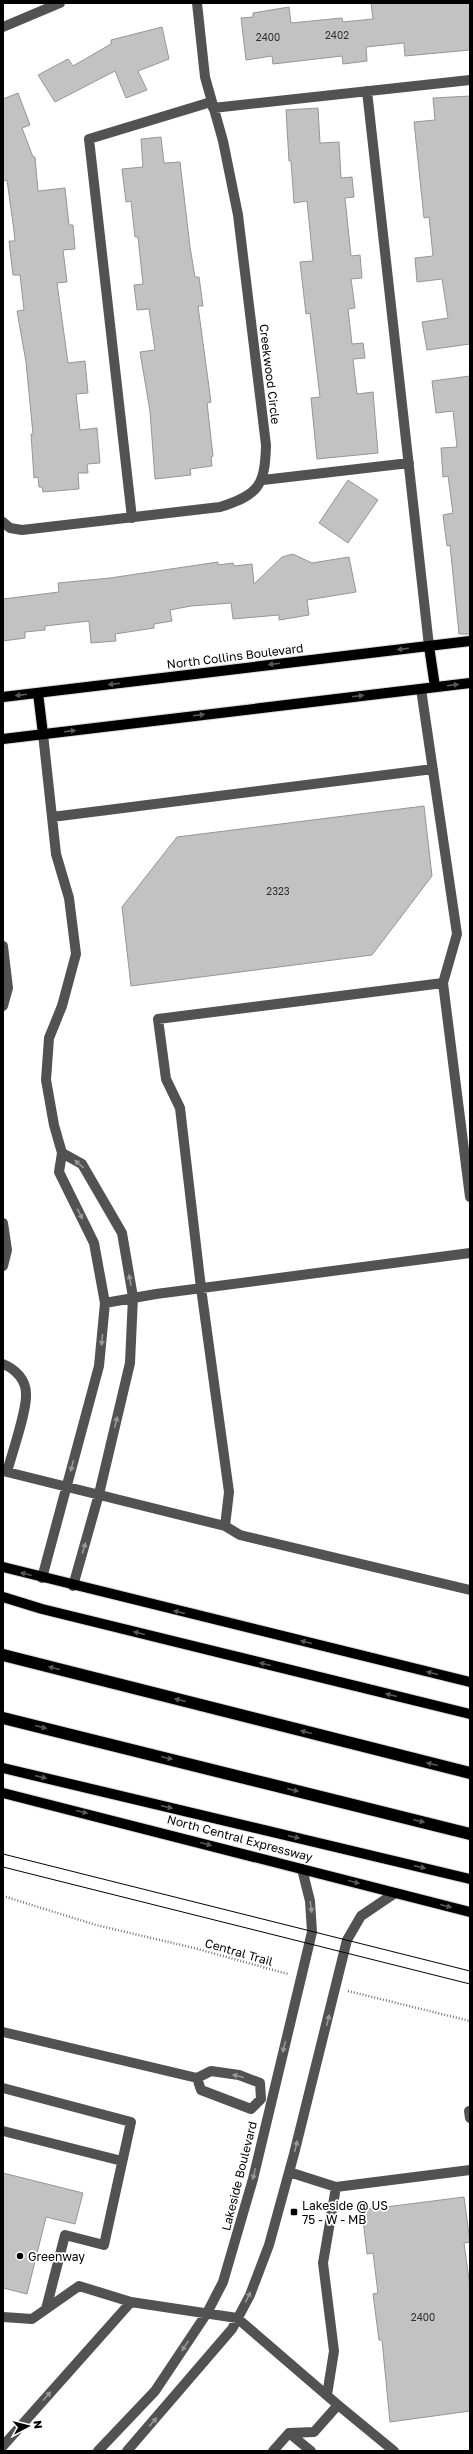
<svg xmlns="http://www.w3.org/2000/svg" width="473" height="2454" viewBox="0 0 473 2454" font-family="'Golos Text',sans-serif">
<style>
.building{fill:#c2c2c2;stroke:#969696}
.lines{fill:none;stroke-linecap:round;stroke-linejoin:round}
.major-casing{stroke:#dbdbdb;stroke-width:12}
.highway-casing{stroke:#dbdbdb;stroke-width:14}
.path{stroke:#747474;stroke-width:2.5;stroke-dasharray:1 2;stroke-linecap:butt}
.minor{stroke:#525252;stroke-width:10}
.major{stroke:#000;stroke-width:10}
.highway{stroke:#000;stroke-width:12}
.tram{stroke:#000;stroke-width:1}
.oneway{fill:#595959}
.oneway2{fill:#979797}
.poi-dot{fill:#000;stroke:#fff;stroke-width:1.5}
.labels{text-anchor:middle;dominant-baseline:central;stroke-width:3.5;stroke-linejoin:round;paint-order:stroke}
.number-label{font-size:10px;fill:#303030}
.street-label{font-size:12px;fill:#000;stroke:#fff}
.poi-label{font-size:12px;fill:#000;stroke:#fff;text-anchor:start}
</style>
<rect width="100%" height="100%" fill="#fff"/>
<path class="building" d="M371 3H470V50L405 56 404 43 366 47 367 61 343 64 342 56 273 64 272 56 246 60 241 18 253 17V13L289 7 291 23 342 18 343 22 373 19Z
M162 27 169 59 138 71 147 90 126 98 115 71 55 102 38 75 68 59 73 66 111 44V40Z
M18 93 30 125 22 128 33 157H35L38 191 65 188 69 225H73L75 249 63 250 67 282 57 283 68 363 85 361 88 393 76 394 80 430 97 428 100 463 87 464 88 473H78L79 489 43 492 42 487H39L38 477 34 478 31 434H33L26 362 17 311 24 310 20 275H13L9 241H15L14 231 7 180 3 181V99Z
M470 96V344L427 350 422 322 448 318 442 279 417 282 415 258 433 256 429 217 424 218 414 122 435 120 433 98Z
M318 108 320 143 339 142 341 178 352 177 354 197 345 198 351 256 360 255 362 278 351 279 355 308 348 309 352 344 363 343 365 358 353 359 357 394 373 392 378 453 317 459 311 398 320 397 310 313 306 314 300 262 313 261 307 201 294 203 291 161H289L286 110Z
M161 137 164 163 180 162 190 247 195 277H199L203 306H198L211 402 207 403 213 456 211 457 212 466 190 469 191 475 155 479 150 411 140 352 155 350 149 309 137 310 134 285 143 284 138 237H135L131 201 126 202 122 169 143 167 141 139Z
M470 376V634H459L450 545 447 546 443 515 453 513 448 476 443 477 441 448 457 447 453 411 436 413 432 381Z
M348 480 378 500 348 543 319 523Z
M293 554 312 563 349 557 356 592 307 600 309 615 279 620V615L233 619 231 603 191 606 170 610 172 621 154 624V628L115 634 116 641 91 643 89 621 45 626V630L25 632V638L3 641V599L59 592 58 583 110 578 218 562V565L233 563 234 566 252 564 254 584 282 557Z
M424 806 432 876 372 955 131 986 122 907 177 837Z
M3 2173 83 2193 75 2224 46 2217 27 2294 3 2288Z
M464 2197 470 2242 464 2243 470 2287V2411L390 2422 382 2340H379L373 2294 378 2293 373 2253 367 2254 362 2210Z"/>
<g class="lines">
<g class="major-casing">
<path id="major" d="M429 646 435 687
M38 693 43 734
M3 697 470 641
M3 739 470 683
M3 1567 470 1682
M3 1597 42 1609 470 1714
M3 1768 470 1879
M3 1793 470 1912"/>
</g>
<g class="highway-casing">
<path id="highway" d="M3 1655 470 1773
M3 1718 470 1834"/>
</g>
<path class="path" d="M3 1896 96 1925 194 1948 288 1974
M348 1991 470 2021"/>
<path class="minor" d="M3 27 60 3
M367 91 429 646
M213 108 470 80
M263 480 409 463
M132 518 89 139 211 102
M3 522 10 528 22 530 220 507C259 495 265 485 266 445L238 215 223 141 205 77 197 3
M421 689 457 934 443 983 470 1197
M52 817 433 769
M3 946 8 988 3 1006
M443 983 158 1019 166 1079 180 1108 201 1288 229 1492 225 1526 240 1535 470 1590
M62 1153 82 1164 122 1233 133 1297 130 1363 99 1494 73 1586
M3 1223 7 1250 3 1266
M105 1303 156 1294 470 1253
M3 1364C15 1369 26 1379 26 1394 27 1411 12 1453 7 1472
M3 1471 225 1526
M42 1578 99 1366 105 1303 94 1243 59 1172 62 1153 54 1125 46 1080 49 1038 62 1006 76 954 69 898 56 854 43 734
M3 2032 197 2078 211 2071 239 2075 260 2083 261 2099 251 2109 201 2090 197 2078
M3 2088 131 2122 104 2245 65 2235 46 2309
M469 2111 470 2118
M3 2131 122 2161
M289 2172 336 2187 323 2263 334 2351 327 2395
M336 2187 470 2170
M3 2317 32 2319 79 2286 131 2302 237 2318 338 2405 314 2432 289 2433 273 2451
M338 2405 394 2451
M289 2433 311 2451
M3 2446 131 2302
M98 2451 155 2391 207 2313 223 2282 253 2179 312 1932 310 1901 302 1869
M127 2451 232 2329 250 2295 269 2245 294 2154 347 1940 361 1916 395 1893"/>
<use href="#major" class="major"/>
<use href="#highway" class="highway"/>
<path class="tram" d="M3 1854 470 1971
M3 1867 470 1984"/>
</g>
<defs><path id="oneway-solid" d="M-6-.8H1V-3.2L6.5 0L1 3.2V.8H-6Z"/></defs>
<g class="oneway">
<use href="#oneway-solid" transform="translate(403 649) rotate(173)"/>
<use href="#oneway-solid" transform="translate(274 664) rotate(173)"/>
<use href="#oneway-solid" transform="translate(114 684) rotate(173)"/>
<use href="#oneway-solid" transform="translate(453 685) rotate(-7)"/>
<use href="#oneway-solid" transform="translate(21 695) rotate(173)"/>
<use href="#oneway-solid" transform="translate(358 696) rotate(-7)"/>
<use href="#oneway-solid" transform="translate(199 715) rotate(-7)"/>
<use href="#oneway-solid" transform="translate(70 731) rotate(-7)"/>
<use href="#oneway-solid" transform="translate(26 1574) rotate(-165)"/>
<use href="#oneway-solid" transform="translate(179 1612) rotate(-166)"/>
<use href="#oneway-solid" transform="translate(139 1633) rotate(-166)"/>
<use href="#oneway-solid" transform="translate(306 1642) rotate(-166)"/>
<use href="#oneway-solid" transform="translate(265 1664) rotate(-166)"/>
<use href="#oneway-solid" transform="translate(54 1668) rotate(-166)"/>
<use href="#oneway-solid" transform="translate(432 1673) rotate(-166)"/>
<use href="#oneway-solid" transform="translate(391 1695) rotate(-166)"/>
<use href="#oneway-solid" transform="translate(180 1700) rotate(-166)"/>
<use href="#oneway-solid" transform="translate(41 1727) rotate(14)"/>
<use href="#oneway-solid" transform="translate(306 1732) rotate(-166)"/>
<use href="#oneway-solid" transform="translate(167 1758) rotate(14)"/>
<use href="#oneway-solid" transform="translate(432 1764) rotate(-166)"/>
<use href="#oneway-solid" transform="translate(41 1777) rotate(13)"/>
<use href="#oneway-solid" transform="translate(293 1790) rotate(14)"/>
<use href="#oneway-solid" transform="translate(167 1807) rotate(13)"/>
<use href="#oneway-solid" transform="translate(82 1812) rotate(14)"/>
<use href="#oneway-solid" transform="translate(419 1821) rotate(14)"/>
<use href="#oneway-solid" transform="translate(294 1837) rotate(13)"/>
<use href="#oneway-solid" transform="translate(206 1844) rotate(15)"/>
<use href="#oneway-solid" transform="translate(420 1867) rotate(13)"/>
<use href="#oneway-solid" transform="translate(354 1882) rotate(15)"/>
<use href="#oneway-solid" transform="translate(446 1906) rotate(14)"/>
</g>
<g class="oneway2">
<use href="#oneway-solid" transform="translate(79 1164) rotate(-139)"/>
<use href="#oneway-solid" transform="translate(80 1214) rotate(63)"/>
<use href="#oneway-solid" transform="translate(130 1280) rotate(-100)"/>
<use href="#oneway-solid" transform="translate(102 1340) rotate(96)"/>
<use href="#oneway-solid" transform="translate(116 1422) rotate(-77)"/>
<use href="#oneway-solid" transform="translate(72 1466) rotate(105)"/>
<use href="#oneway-solid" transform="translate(84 1548) rotate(-74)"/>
<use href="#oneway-solid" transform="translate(311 1907) rotate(82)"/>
<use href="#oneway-solid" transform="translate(328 2020) rotate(-76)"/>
<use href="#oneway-solid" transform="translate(284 2047) rotate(104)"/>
<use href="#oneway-solid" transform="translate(238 2076) rotate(-166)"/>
<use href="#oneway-solid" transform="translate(296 2146) rotate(-76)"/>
<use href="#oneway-solid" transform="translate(254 2174) rotate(103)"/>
<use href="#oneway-solid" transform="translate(248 2297) rotate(-64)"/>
<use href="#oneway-solid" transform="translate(185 2346) rotate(124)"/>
<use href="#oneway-solid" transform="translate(47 2396) rotate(-48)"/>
<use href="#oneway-solid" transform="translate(153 2422) rotate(-49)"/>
</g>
<g class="poi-dot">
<rect x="290" y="2208" width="8" height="8" rx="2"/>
<circle cx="20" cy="2256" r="4"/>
</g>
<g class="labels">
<g class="number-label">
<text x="337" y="35">2402</text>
<text x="268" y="37">2400</text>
<text x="278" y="891">2323</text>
<text x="423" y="2317">2400</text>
</g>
<g class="street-label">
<text transform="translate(270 374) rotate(83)">Creekwood Circle</text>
<text transform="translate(235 656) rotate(-7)">North Collins Boulevard</text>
<text transform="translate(240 1838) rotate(15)">North Central Expressway</text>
<text transform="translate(239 1952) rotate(16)">Central Trail</text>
<text transform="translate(239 2176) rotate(-76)">Lakeside Boulevard</text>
</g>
<g class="poi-label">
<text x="302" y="2205">Lakeside @ US<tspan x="302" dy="14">75 - W - MB</tspan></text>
<text x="28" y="2256">Greenway</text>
</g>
</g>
<rect width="473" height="2454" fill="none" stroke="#000000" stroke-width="8"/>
<g transform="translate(28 2426) rotate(83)" stroke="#ffffff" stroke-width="3" paint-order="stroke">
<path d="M0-3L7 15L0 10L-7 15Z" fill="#000000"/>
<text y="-6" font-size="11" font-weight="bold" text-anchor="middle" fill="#000000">N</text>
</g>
</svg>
